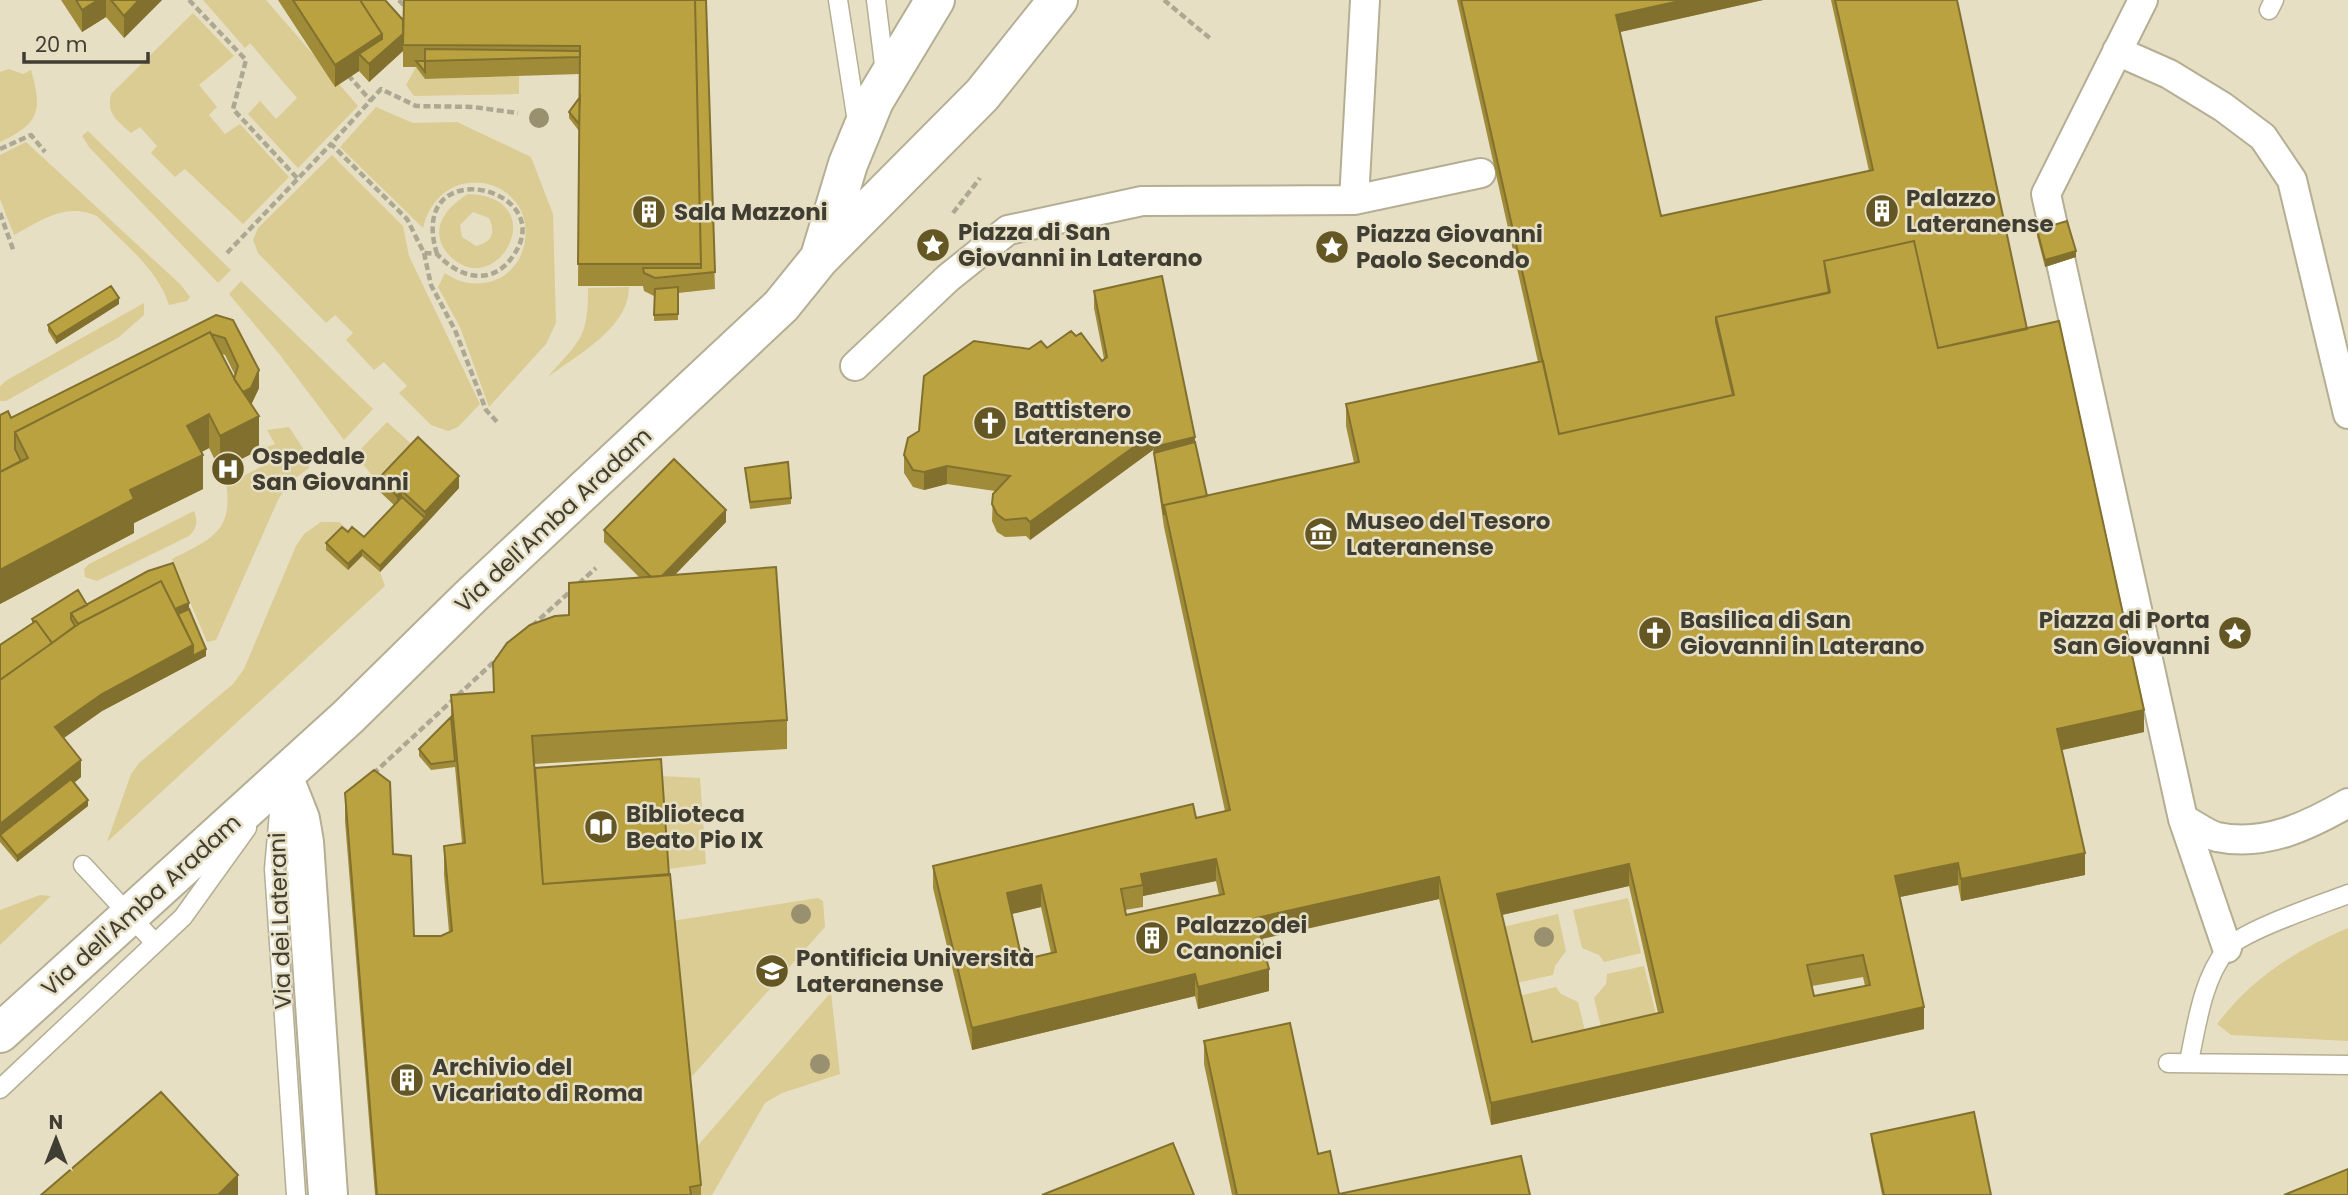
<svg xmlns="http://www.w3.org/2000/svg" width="2348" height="1195" viewBox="0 0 2348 1195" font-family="Poppins,sans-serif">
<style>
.green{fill:#dbcc93;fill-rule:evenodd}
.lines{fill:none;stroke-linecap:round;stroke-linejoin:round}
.service-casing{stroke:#b4ae94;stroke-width:21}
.pedestrian-casing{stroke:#b4ae94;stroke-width:32}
.primary-casing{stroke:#b4ae94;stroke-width:42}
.path{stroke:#ada892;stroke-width:4.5;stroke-dasharray:7 3.5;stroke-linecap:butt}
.service{stroke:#fff;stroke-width:18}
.pedestrian{stroke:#fff;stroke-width:28}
.primary{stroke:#fff;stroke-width:38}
.tree{fill:#98906e}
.wall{fill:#a08b38;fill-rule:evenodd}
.shaded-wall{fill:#82712e}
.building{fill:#baa241;stroke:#82712e;stroke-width:2;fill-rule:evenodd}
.labels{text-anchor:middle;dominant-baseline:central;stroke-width:5;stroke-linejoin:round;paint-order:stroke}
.poi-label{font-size:23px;font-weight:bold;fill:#403d32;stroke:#e6dfc4;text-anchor:start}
.street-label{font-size:23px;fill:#403d32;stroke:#e6dfc4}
</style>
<rect width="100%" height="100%" fill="#e6dfc4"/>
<path class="green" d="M203 0H266L358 106 298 168 248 114 260 101 276 119 297 98 250 43 245 48Z
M193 13 234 56 199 85 217 107 209 115 225 134 240 124 289 177 243 224 185 169 175 177 151 153 157 146 140 127 131 133C117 120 106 114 111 94Z
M416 67 425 79 519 76V94L414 96 406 85Z
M9 69 23 74 31 70C43 111 39 124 0 142V72Z
M376 107 413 123 457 122 531 157 553 214 556 323 546 344 489 407 460 327 438 287 445 273C462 285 481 287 500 278 511 272 520 261 523 249 543 180 442 152 423 228L340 147Z
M88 131 231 270 218 283 89 147 82 136Z
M26 142 181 285 190 297 187 301 169 305C158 269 123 243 97 216 66 202 42 220 14 235L0 199V155Z
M332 155 403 226 409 256 480 404 458 427 448 431 431 425 399 393 407 386 384 362 374 370 346 340 353 333 335 315 326 323 258 253 253 240 258 228Z
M468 194C554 197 499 300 452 258 426 234 444 208 468 194ZM473 212 489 218C496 233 492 242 476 246L462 237 460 225Z
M241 281 373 409 344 440 280 355 229 294Z
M629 287C629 328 577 355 548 377 580 339 588 340 588 288Z
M144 303V315L119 337 6 401H0V386L7 380Z
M387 422 418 450 382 487 355 455Z
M289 427 310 459 309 468 288 484 278 500 216 640 207 642 172 559C221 535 235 527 224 469L231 465 238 479 266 464 259 450 275 444 267 430Z
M194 511C198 521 197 528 189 536L97 581 85 577 84 569 89 564Z
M321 522H339L352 533 348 570 362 556 380 572 385 586 107 842 131 774 139 763 233 684 244 669 296 546 304 534Z
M661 776 700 778 706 864 668 869Z
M40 895 51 896 0 945V910Z
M818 898 823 901 825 927 687 1082 672 921Z
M1628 898 1641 953 1604 962 1599 955 1582 948 1573 910Z
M1558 914 1566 951 1555 966 1553 975 1516 983 1503 927Z
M2348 928V1041L2231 1035 2217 1024C2252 978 2296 950 2348 928Z
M1644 966 1658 1022 1603 1035 1594 998 1606 984 1607 974Z
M1556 987 1561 994 1578 1002 1587 1039 1533 1052 1519 996Z
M831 992 840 1074 782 1093 765 1103 712 1195H699L694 1150Z"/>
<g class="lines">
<g class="service-casing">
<path id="service" d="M838 0 857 122
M876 0 885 73
M2269 10 2274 0
M281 790 274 869 296 1195
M83 865 155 943
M2189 1061C2197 1024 2202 981 2226 950 2240 931 2323 904 2348 894
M2168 1063 2348 1065
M0 1089 183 917 247 828"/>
</g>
<g class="pedestrian-casing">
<path id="pedestrian" d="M2143 0 2046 194 2183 819C2194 824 2206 834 2217 837 2265 847 2308 826 2348 803
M2117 51 2169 74 2223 107 2263 137 2292 180 2348 414
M1354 200 1365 0
M855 366 948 278 1008 230 1142 201 1354 200 1481 173
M2183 819 2227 948"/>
</g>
<g class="primary-casing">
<path id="primary" d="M820 257 848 164 874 101 935 0
M283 776 300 819 304 842 328 1195
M0 1033 348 717 470 597 781 306 819 259 982 95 1058 0"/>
</g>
<path class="path" d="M189 0 246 60 233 109 298 179
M399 0 407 9
M1164 0 1212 40
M348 75 371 101
M0 149 31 135 45 152
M0 213 14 252
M953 213 980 178
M227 253 331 144
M424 253 431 285 455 330 486 410 498 423
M437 254C405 150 562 187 513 256 492 287 459 278 437 254L424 253 407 219 331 144 381 89 416 106 473 107 518 113
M532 626 596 568
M373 774 498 658"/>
<use href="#service" class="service"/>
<use href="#pedestrian" class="pedestrian"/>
<use href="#primary" class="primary"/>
</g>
<g class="tree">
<circle cx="539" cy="118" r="10"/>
<circle cx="801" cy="914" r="10"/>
<circle cx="1544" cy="937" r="10"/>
<circle cx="820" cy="1064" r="10"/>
</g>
<path class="wall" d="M61 0H162L124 38 106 17 82 32Z
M278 0H385L403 20 706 0 715 289 678 293V320L654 321V296L644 291 643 286H578L579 131 569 118V112L580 97V74L425 79V77V79L416 67H403V51L369 82 359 71 335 87Z
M1457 0H1763L1619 32 1661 216 1869 171 1831 0H1957L2027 329 2144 732 2062 750 2085 875 1961 901 1958 885 1900 897 1924 1029 1491 1125 1439 899 1262 939 1269 991 1198 1009 1195 996 972 1050 933 888V866L1196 818 1225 811 1164 527 1153 450 1030 540 1026 536 1005 537 997 532 992 521 993 494 995 491 947 484 924 490 913 487 904 473V455L919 431 1029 349 1047 348 1076 336 1102 361 1104 359 1094 308V291L1195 442 1207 496 1354 463 1346 426V404L1538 362ZM1216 881 1219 895 1126 915 1125 910 1143 907V896ZM1629 886 1658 1013 1532 1042 1502 915ZM1041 907 1051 953 1022 960 1012 914ZM1863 977 1865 986 1814 996 1812 986Z
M2037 230 2076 257 2045 267 2037 236Z
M119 304 56 344 48 331V325Z
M216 315 259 388 251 405 259 450 220 470 209 448 201 452 203 489 134 523V533L0 604 11 418ZM222 354 225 355 236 377 234 379Z
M745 468 791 498V504L750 509Z
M379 478 459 488 380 572 362 556 348 570 326 550V543L364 537 394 505 379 491Z
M726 522 675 575 787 720V749L534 764 535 768 669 875 701 1185V1195H375L345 821V793L393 854 414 936H441L449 932 444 875V846L462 843 455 767 431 770 419 756V749L451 718V695L493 692 569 615 640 578 604 542V530Z
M87 605 189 609 206 656 102 711 64 738 81 777 74 783 88 806 17 862 0 842V645L32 624V619Z
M1204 1041 1318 1154 1339 1194 1530 1195H1232L1204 1064Z
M1871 1134 1991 1195H1882L1871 1140Z"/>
<path class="shaded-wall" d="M98 0H106V17L82 32V10Z
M139 0H162L124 38V16Z
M1684 0H1763L1616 33V15Z
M382 34H403V51L369 82V64L359 54V71L335 87V65Z
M2076 251V257L2045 267V260Z
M119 298V304L56 344V337Z
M259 370V388L251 405 235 397Z
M209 414V448L187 460V426Z
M259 416V450L220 470V436Z
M1153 433V450L1030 540V522Z
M1195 437V455L1154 453V447Z
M203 455V489L134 523V533L0 604V570L130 490Z
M947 466V484L924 490V472Z
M459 476V488L425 525V512Z
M402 491V503L397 508V496Z
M726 510V522L656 594V582Z
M425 518V525L380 572V566Z
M362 550V556L348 570V564Z
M189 603V615L176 621 173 610Z
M193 645 206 649V656L102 711 55 744V727L102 694Z
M2144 710V732L2057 751V729Z
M81 760V777L3 839 0 835V824Z
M88 800V806L17 862V856Z
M2085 853V875L1961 901V879Z
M1216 859V881L1143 896V885L1141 874Z
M1958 863V885L1895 898V876Z
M1629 864V886L1497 916V894Z
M1439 877V899L1256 940V918Z
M1041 885V907L1007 915V893Z
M1269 969V991L1198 1009V987Z
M1195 974V996L972 1050V1028Z
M1924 1007V1029L1491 1125V1103Z
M238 1175V1195H218Z"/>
<path class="building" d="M76 0H98L82 10Z
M111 0H139L124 16Z
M293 0H360L382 34 335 65Z
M360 0H385L403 20V34L369 64 359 54 382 39V34Z
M404 0H695L701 264H578L580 46 403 45Z
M695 0H706L715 272 655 278 644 273 643 268H701Z
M1461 0H1684L1616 15 1661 216 1873 170 1835 0H1957L2027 329 1938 348 1914 241 1824 261 1829 293 1716 317V322L1733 395 1559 434Z
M425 49 580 51V57L425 61Z
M416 61H425V72Z
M580 97 579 124 569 112Z
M2067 221 2076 251 2045 260 2037 230Z
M1914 241 1938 348 2059 321 2144 710 2057 729 2085 853 1961 879 1958 863 1895 876 1924 1007 1491 1103 1439 877 1256 918 1269 969 1198 987 1195 974 972 1028 933 866 1193 804 1196 818 1230 810 1164 505 1359 462 1346 404 1543 361 1559 434 1734 395 1716 317 1830 292 1824 261ZM1216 859 1224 894 1126 915 1121 889 1143 885 1141 874ZM1629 864 1663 1012 1532 1042 1497 894ZM1041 885 1056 952 1022 960 1007 893ZM1863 955 1870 985 1814 996 1807 965Z
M1162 276 1195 437 1154 447 1153 433 1030 522 1026 518 1005 520 997 514 992 504 993 494 1010 476 947 466 924 472 913 470 904 455 908 438 919 431 924 376 974 341 1029 349 1041 341 1047 348 1071 331 1076 336 1081 333 1102 361 1107 357 1094 291Z
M111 286 119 298 56 337 48 325Z
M678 287V314L654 315 655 289Z
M216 315 233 320 259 370 251 388 243 392 234 379 238 366 225 338 211 334 210 332 15 432V449L21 461 0 472V415L8 411 11 418Z
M210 332 235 380 259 416 220 436 209 414 187 426 203 455 130 490 134 499 0 570V472L28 458 15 432Z
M418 437 459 476 425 512 402 491 397 496 379 478Z
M1195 442 1207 496 1164 505V515L1154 453Z
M674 459 726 510 662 576 651 577 604 530Z
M788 462 791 498 750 502 745 468Z
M402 497 425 518 380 566 362 550 348 564 326 543 342 527 348 532 352 527 364 537Z
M173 563 189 603 175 609 161 581 78 624 71 613 148 571Z
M776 567 787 720 532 736 543 884 670 874 701 1185 690 1187 691 1195H377L345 793 374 770 390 782 393 854 411 856 414 936H441L452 931 444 846 465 843 451 695 494 692 493 663 507 643 530 625 555 616 569 615V583Z
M161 581 193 645 102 694 55 727 81 760 0 824V680L80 623Z
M78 590 87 605 71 613V619L75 626 52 643 36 621 34 622 32 619Z
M189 609 206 649 193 656V645L178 614Z
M36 621 52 643 0 680V645Z
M451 717 455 761 431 764 419 749Z
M661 759 669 875 543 884 535 768Z
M71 779 88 800 17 856 0 835Z
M1290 1023 1318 1154 1330 1151 1339 1194 1521 1156 1530 1195H1237L1204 1041Z
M161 1092 238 1175 218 1195H41Z
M1974 1112 1991 1195H1884L1871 1134Z
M1173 1143 1194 1195H1042Z
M2348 1169V1195H2284Z"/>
<defs>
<g id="building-disc" transform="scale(1.75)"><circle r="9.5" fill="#645724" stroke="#e6dfc4"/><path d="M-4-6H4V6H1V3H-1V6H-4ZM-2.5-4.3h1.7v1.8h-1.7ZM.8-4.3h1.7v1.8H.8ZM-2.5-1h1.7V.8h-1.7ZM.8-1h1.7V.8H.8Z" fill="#fff"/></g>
<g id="sight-disc" transform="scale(1.75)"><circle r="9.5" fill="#645724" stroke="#e6dfc4"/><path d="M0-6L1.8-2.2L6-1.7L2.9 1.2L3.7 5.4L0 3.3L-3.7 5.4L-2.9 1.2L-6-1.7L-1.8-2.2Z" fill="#fff"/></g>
<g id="church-disc" transform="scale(1.75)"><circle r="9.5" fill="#645724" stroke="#e6dfc4"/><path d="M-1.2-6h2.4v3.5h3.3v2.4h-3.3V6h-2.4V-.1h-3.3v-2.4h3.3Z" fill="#fff"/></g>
<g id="hospital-disc" transform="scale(1.75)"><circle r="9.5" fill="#645724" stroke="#e6dfc4"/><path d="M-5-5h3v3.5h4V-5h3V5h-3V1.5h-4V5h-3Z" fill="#fff"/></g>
<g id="museum-disc" transform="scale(1.75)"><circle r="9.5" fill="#645724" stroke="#e6dfc4"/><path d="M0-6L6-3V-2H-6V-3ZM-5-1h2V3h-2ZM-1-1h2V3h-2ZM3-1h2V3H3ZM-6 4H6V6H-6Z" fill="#fff"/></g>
<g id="library-disc" transform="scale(1.75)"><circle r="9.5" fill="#645724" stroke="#e6dfc4"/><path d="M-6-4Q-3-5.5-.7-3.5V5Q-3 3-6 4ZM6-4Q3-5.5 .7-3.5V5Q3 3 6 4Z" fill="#fff"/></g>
<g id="university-disc" transform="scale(1.75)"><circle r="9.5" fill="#645724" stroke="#e6dfc4"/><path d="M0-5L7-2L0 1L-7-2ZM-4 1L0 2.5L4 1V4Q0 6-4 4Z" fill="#fff"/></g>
</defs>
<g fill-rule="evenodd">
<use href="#building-disc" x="1882" y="211"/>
<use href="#building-disc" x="649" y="212"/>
<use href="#sight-disc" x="933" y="245"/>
<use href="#sight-disc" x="1332" y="247"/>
<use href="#church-disc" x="990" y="423"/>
<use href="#hospital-disc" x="228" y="469"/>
<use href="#museum-disc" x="1321" y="534"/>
<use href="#church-disc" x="1655" y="633"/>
<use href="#sight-disc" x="2235" y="633"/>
<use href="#library-disc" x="601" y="827"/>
<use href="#building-disc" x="1152" y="938"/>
<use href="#university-disc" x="772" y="971"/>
<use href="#building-disc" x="407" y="1080"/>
</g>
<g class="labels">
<g class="poi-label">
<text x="1906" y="198">Palazzo<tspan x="1906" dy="26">Lateranense</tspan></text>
<text x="674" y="212">Sala Mazzoni</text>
<text x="958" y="232">Piazza di San<tspan x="958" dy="26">Giovanni in Laterano</tspan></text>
<text x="1356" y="234">Piazza Giovanni<tspan x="1356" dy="26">Paolo Secondo</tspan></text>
<text x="1014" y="410">Battistero<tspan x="1014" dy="26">Lateranense</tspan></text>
<text x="252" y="456">Ospedale<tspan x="252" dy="26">San Giovanni</tspan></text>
<text x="1346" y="521">Museo del Tesoro<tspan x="1346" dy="26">Lateranense</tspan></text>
<text x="1680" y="620">Basilica di San<tspan x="1680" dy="26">Giovanni in Laterano</tspan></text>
<text x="2210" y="620" text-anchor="end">Piazza di Porta<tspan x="2210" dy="26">San Giovanni</tspan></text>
<text x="626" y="814">Biblioteca<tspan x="626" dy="26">Beato Pio IX</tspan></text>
<text x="1176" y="925">Palazzo dei<tspan x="1176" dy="26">Canonici</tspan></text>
<text x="796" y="958">Pontificia Università<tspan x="796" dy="26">Lateranense</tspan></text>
<text x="432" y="1067">Archivio del<tspan x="432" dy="26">Vicariato di Roma</tspan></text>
</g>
<g class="street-label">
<text transform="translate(553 520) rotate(-43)">Via dell'Amba Aradam</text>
<text transform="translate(141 905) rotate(-42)">Via dell'Amba Aradam</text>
<text transform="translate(280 921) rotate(-92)">Via dei Laterani</text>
</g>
</g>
<g transform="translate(56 1139)" stroke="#e6dfc4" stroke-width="5" paint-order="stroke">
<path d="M0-5L12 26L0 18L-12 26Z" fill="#403d32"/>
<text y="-10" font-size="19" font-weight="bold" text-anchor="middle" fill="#403d32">N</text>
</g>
<path d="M24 52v10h124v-10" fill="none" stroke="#403d32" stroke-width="3.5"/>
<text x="35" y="52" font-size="21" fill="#403d32" stroke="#e6dfc4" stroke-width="5" paint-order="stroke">20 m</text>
</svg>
